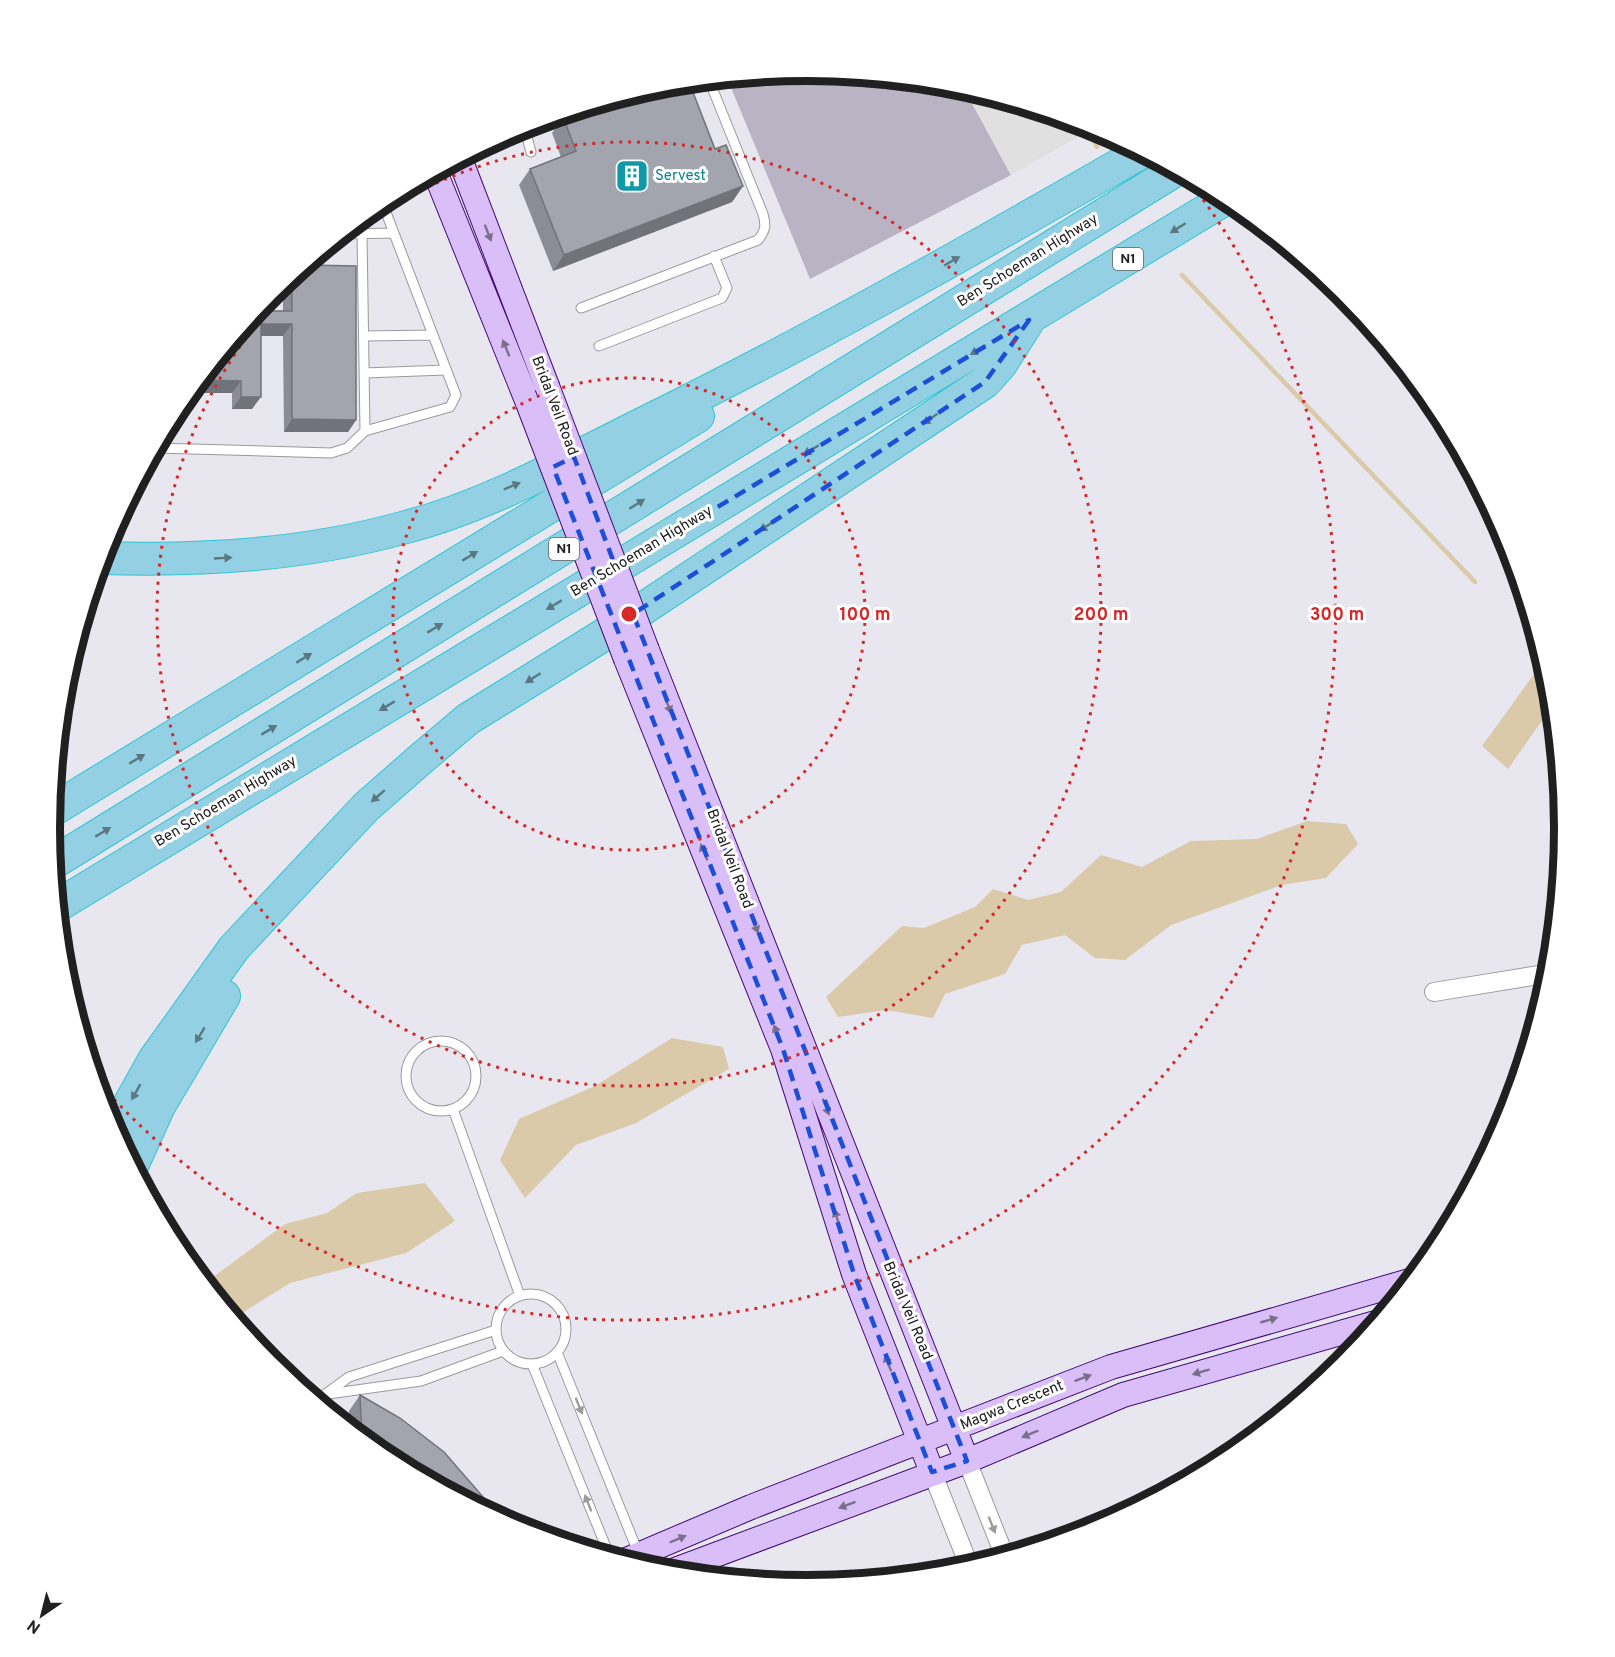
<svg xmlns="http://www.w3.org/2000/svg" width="1615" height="1657" viewBox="0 0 1615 1657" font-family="Overpass,sans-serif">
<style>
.construction{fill:#bab3c4}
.parking{fill:#e0e0e0}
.water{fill:#dbcaaa}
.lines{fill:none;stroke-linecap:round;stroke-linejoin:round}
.stream{stroke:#dbcaaa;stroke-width:4.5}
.lane-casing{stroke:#9a9a9a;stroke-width:11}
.street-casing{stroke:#9a9a9a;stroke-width:20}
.secondary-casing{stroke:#420a73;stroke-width:26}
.highway-casing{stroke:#2fc6d3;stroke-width:34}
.lane{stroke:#fff;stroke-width:9}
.street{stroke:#fff;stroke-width:18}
.secondary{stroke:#d9bef7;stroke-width:24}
.highway{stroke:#93d0e3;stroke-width:32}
.secondary-bridge-casing{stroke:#420a73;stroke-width:26;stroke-linecap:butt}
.secondary-bridge{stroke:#d9bef7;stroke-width:24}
.wall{fill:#8b8d96}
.shaded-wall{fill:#71737a}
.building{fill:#a2a4ae;stroke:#71737a;stroke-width:1.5}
.oneway{fill:#5a7882}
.oneway2{fill:#7c6f8c}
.oneway3{fill:#9b9b9b}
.marked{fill:none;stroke:#1d4ed8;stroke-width:4.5;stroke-dasharray:12 8;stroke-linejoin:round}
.ring{fill:none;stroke:#d62828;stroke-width:3;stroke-dasharray:3 6}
.labels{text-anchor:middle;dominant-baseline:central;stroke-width:6;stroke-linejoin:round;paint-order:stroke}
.shield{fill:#fff;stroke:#636363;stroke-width:1.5}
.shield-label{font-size:14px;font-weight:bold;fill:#202020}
.culture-label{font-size:15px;fill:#0d838f;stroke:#fff;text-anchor:start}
.street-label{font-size:15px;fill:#202020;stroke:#fff}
.rim{fill:none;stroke:#202020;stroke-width:8}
.centre{fill:#d62828;stroke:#fff;stroke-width:3}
.ring-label{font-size:18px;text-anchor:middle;font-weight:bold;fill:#d62828;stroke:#fff;stroke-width:6;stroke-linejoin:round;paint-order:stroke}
</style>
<rect width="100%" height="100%" fill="#e8e7f0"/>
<path class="construction" d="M808 71 963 87 1011 175 810 279 727 78Z"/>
<path class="parking" d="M981 93 1095 127 1011 175 970 99Z"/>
<path class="water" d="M1537 670 1550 678 1553 705 1508 769 1482 746Z
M1307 821 1346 824 1358 844 1326 878 1282 885 1171 925 1125 960 1095 958 1065 935 1022 945 1005 974 945 994 933 1018 886 1010 838 1017 826 997 902 926 924 928 975 907 993 889 1028 900 1061 892 1101 855 1142 867 1191 841 1257 839Z
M672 1038 723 1047 729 1069 636 1123 576 1145 525 1198 500 1160 519 1119 595 1086Z
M425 1183 455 1221 406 1253 290 1283 234 1318 205 1283 285 1224 327 1213 357 1193Z"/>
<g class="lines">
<path class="stream" d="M1090 132 1097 147
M1182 275 1475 582"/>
<g class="lane-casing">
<path id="lane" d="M524 126 531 152
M362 233 365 431
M343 234 393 233
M581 308 758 240C766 230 766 225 763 214L709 80
M364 336 433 335
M599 346 722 298 727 288 714 256
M364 373 446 370
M155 448 331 453 347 448 365 431 450 407 456 395 382 202
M406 1076a35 35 0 1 1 70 0a35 35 0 1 1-70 0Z
M453 1109 520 1296
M496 1329a35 35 0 1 1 70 0a35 35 0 1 1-70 0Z
M557 1352 644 1567
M532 1364 610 1557
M328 1394 421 1381 503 1351
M316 1401 349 1377 496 1330"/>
</g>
<g class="street-casing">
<path id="street" d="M1434 992 1551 973
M967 1461 1005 1557
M932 1472 970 1568"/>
</g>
<g class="secondary-casing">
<path id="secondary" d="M460 159 547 386
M435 172 528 403
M647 650 967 1461
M626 659 783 1049 854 1274 932 1472
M624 1561 751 1507 1111 1367 1413 1280
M667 1573 967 1461 1123 1395 1379 1322"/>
</g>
<g class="highway-casing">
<path id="highway" d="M101 558C204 561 306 555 406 527 490 505 569 460 646 422 815 339 978 246 1142 152
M51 811 698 416
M53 863 1176 170
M57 906 1227 198
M114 1132 154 1060 234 948 366 807 423 757 468 719 602 636 985 382 1001 364 1027 323
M132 1166 159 1106 224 996"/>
</g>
<use href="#lane" class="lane"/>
<use href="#street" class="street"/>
<use href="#secondary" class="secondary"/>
<use href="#highway" class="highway"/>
<g class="secondary-bridge-casing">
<path id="secondary-bridge" d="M547 386 647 650
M528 403 626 659"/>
</g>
<use href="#secondary-bridge" class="secondary-bridge"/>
</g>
<path class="wall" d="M563 117 715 149 743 186 732 202 553 271 519 185 530 169 561 157 552 133Z
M305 265 356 420 348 432H284L283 336H261L252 409H232V393H189L261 306V311H283V283Z
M360 1395 503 1520 502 1521 386 1459 350 1429 349 1411Z"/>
<path class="shaded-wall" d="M743 186 732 202 553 271 564 255Z
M261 324H292L283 336H252Z
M199 380 241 381 232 393H189Z
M241 397H261L252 409H232Z
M292 419 356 420 348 432H284Z"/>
<path class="building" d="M689 82 715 149 726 145 743 186 564 255 530 169 576 151 563 117 595 105 660 85Z
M305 265 356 266V420L292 419V324H261V397H241V381L199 380 261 306V311H292V276Z
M360 1395 400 1418 444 1452 503 1520H501L386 1459 362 1439Z"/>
<defs><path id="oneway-solid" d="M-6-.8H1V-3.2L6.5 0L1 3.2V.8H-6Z" transform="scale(1.5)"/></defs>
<g class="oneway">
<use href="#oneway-solid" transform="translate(1178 228) rotate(148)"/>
<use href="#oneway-solid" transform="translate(952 261) rotate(-30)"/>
<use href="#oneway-solid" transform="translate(978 350) rotate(149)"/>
<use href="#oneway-solid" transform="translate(930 419) rotate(145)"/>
<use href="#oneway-solid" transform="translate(811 450) rotate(149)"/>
<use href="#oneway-solid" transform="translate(512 486) rotate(-23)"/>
<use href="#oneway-solid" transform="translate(637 504) rotate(-32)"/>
<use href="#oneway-solid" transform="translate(767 526) rotate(147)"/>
<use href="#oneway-solid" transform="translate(470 556) rotate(-31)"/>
<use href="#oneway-solid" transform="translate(223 558) rotate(-3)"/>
<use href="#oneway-solid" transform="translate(554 605) rotate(149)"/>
<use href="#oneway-solid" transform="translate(435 628) rotate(-31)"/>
<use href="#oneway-solid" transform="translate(304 658) rotate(-31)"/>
<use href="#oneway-solid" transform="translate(533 678) rotate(148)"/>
<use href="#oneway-solid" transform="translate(387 706) rotate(149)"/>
<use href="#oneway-solid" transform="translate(269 730) rotate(-31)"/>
<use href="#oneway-solid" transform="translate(137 759) rotate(-31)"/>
<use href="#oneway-solid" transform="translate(378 796) rotate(139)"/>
<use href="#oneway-solid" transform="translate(103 832) rotate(-31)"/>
<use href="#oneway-solid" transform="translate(200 1035) rotate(121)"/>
<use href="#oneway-solid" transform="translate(136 1092) rotate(119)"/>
</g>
<g class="oneway2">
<use href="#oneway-solid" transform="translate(488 233) rotate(69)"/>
<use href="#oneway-solid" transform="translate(506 348) rotate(-112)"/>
<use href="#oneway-solid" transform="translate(668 705) rotate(69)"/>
<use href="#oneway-solid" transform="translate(704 852) rotate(-112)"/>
<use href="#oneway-solid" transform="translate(755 925) rotate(69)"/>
<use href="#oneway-solid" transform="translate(777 1033) rotate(-112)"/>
<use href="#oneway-solid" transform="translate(826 1107) rotate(69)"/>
<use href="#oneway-solid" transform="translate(837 1218) rotate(-108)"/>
<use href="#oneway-solid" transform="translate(1269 1320) rotate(-16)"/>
<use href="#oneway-solid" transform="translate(888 1363) rotate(-111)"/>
<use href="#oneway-solid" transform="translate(1201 1372) rotate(163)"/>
<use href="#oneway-solid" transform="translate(1083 1378) rotate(-21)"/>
<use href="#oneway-solid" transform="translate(1030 1434) rotate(157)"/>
<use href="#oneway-solid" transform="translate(847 1505) rotate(159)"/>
<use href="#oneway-solid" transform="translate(678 1539) rotate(-23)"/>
</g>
<g class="oneway3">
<use href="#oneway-solid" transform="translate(579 1406) rotate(68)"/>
<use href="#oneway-solid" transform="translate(588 1503) rotate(-112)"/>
<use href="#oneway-solid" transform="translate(992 1525) rotate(68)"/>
</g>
<path class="marked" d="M1029 320 985 382 633 614 967 1461 932 1472 854 1274 783 1049 553 467 574 457 616 568Z"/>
<g class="ring">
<circle cx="629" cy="614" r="236"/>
<circle cx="629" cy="614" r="472"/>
<path d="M1187 178A708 708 0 0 1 99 1083"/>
</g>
<defs>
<g id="building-square" transform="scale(1.725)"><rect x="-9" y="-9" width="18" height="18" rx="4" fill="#0f9aa8" stroke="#fff"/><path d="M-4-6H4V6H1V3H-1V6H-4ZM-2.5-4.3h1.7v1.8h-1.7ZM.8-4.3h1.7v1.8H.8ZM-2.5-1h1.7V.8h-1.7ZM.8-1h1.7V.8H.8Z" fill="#fff"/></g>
</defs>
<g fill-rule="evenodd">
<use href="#building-square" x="632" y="176"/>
</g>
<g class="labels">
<g class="shield">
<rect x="1113" y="248" width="30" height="22" rx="4.5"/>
<rect x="549" y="538" width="30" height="22" rx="4.5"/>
</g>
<g class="shield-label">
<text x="1128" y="259">N1</text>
<text x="564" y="549">N1</text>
</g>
<g class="culture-label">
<text x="655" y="176">Servest</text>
</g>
<g class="street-label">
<text transform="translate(1028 261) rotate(-32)">Ben Schoeman Highway</text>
<text transform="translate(554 406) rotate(69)">Bridal Veil Road</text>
<text transform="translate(642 552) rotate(-31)">Ben Schoeman Highway</text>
<text transform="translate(226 802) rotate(-31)">Ben Schoeman Highway</text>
<text transform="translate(729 859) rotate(69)">Bridal Veil Road</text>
<text transform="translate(907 1311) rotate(67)">Bridal Veil Road</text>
<text transform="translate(1012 1406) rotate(-22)">Magwa Crescent</text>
</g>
</g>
<path d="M0 0H1615V1657H0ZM60 828a747 747 0 1 1 1494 0a747 747 0 1 1-1494 0Z" fill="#fff" fill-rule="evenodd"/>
<path class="rim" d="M60 828a747 747 0 1 1 1494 0a747 747 0 1 1-1494 0Z"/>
<circle cx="629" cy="614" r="9" class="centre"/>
<g class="ring-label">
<text x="865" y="620">100 m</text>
<text x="1101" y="620">200 m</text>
<text x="1337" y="620">300 m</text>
</g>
<g transform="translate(42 1615) rotate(215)" stroke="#ffffff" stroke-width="4.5" paint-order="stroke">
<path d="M0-4.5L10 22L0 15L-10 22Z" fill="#202020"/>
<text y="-9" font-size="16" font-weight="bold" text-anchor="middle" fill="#202020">N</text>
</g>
</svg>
